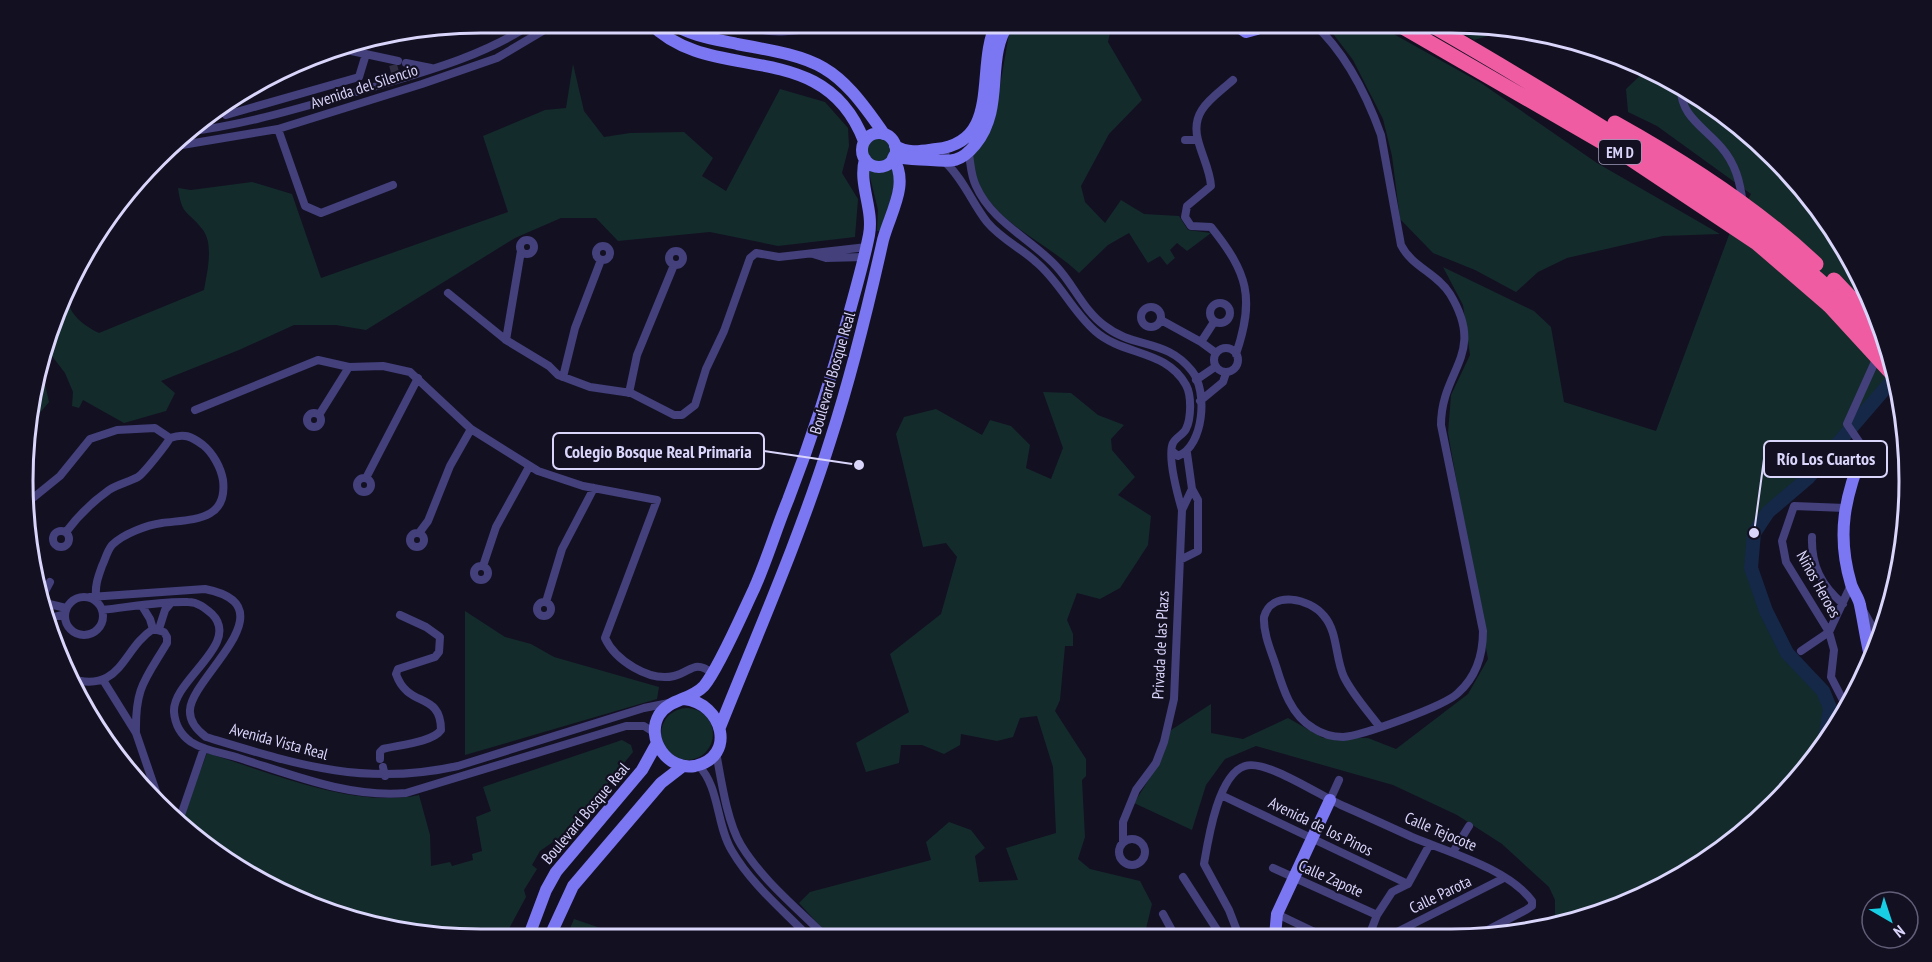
<svg xmlns="http://www.w3.org/2000/svg" width="1932" height="962" viewBox="0 0 1932 962" font-family="'PT Sans Narrow',sans-serif">
<style>
.green{fill:#142b2b}
.lines{fill:none;stroke-linecap:round;stroke-linejoin:round}
.river{stroke:#152847;stroke-width:14}
.street-tunnel{stroke:#312e43;stroke-width:8;stroke-dasharray:8 4;stroke-linecap:butt}
.street{stroke:#43407c;stroke-width:8}
.secondary{stroke:#7b76f1;stroke-width:12}
.highway{stroke:#ef5ca1;stroke-width:15}
.highway-bridge{stroke:#ef5ca1;stroke-width:15}
.labels{text-anchor:middle;dominant-baseline:central;stroke-width:4.5;stroke-linejoin:round;paint-order:stroke}
.shield{fill:#131022;stroke:#9e9aba;stroke-width:1.5}
.shield-label{font-size:15px;font-weight:bold;fill:#dad5fb}
.street-label{font-size:16px;fill:#dad5fb;stroke:#131022}
.rim{fill:none;stroke:#dad5fb;stroke-width:3}
.leader{fill:none;stroke:#dad5fb;stroke-width:2}
.callout-dot{fill:#dad5fb;stroke:#131022;stroke-width:2}
.callout{fill:#131022;stroke:#dad5fb;stroke-width:2}
.callout-label{font-size:18px;text-anchor:middle;font-weight:bold;fill:#dad5fb}
</style>
<rect width="100%" height="100%" fill="#131022"/>
<path class="green" d="M1019 23H1112L1108 42 1142 100 1109 134 1081 186 1085 202 1105 223 1121 200 1144 214 1179 216 1188 230 1211 233 1187 251 1177 243 1170 250 1175 258 1167 265 1160 256 1148 263 1129 233 1108 245 1079 273C1047 243 1002 227 980 187 975 178 974 164 972 154L993 126 1009 34Z
M1325 23H1374L1481 83 1597 163 1720 234 1663 236 1567 258 1538 272 1516 292 1475 270 1433 253 1400 219 1392 156 1383 119 1353 60Z
M1446 23H1481L1513 29 1474 40Z
M573 64 584 111 604 137 630 133 684 132 713 158 702 176 726 191 780 89 825 102 848 128 849 146 842 173 858 199 855 237 778 246 710 232 618 241 596 218H561L515 238 366 330 336 325H294L239 350 161 381 175 393 166 411 124 423 83 400 79 408 72 406 73 392 65 373 52 356 45 355 67 296C69 315 83 325 99 333L204 290C207 273 214 245 203 230 187 209 182 217 178 188L191 190 252 182 292 194 321 278 508 212 483 136 545 110 566 108Z
M1648 68C1665 74 1680 86 1695 95 1797 159 1868 260 1895 377L1808 478 1768 512 1754 533 1751 568 1766 611 1787 653 1823 691 1830 710 1828 735 1815 760 1730 845 1626 905 1555 924V900L1549 887 1502 844 1457 815 1393 785 1256 746 1225 759 1206 785 1192 830 1134 803 1158 765 1171 730 1211 704V733L1243 739 1288 718 1323 738H1368L1396 749 1468 694 1488 659 1448 433 1451 395 1470 355 1463 305 1443 267 1534 311 1551 327 1564 402 1656 431 1729 235 1751 194 1657 126 1628 112 1626 89Z
M867 151a13 13 0 1 1 26 0a13 13 0 1 1-26 0Z
M867 165 876 170 896 169V178L882 231H877L878 210Z
M41 366 49 402 39 414 33 413 30 439 31 391Z
M1043 392 1071 393 1098 415 1124 425 1111 439 1112 450 1135 477 1118 495 1151 516 1148 545 1120 588 1100 599 1077 593 1067 620 1073 634V646H1065L1060 700 1055 711 1086 759V776L1082 780 1085 837 1078 859 1090 869 1140 881 1152 904 1144 937H830L799 903 810 892 931 860 926 842 949 822 971 830 985 848 975 856 979 882 1018 880 1006 848 1056 833 1053 767 1037 716 1020 718 1013 737 997 741 961 734 960 745 944 754 922 745H901L899 763 866 772 856 743 909 712 890 654 941 614 957 557 946 543 923 547 896 434 904 417 936 409 982 435 990 420 1011 426 1030 445 1026 468 1051 479 1063 448Z
M465 611 505 637 531 644 554 657 659 687 657 699 465 755Z
M661 734a26 26 0 1 1 52 0a26 26 0 1 1-52 0Z
M622 740 631 745 633 752 570 830 540 851 532 865 537 869 524 890 526 897 504 938 451 939 363 924 279 892 181 823 207 753C269 772 354 809 419 795L430 835 431 866 450 862 452 866 473 860 472 854 482 851 476 817 491 811 483 787Z
M574 919 618 934 617 938H566Z"/>
<g class="lines">
<path class="river" d="M1824 745 1830 708 1823 691 1787 653 1766 611 1751 568 1754 533 1768 512 1808 478 1895 377"/>
<path class="street-tunnel" d="M393 65 395 72"/>
<path class="street" d="M749 23C760 37 810 31 824 23
M1313 23C1346 53 1366 93 1381 135L1401 245C1412 267 1437 273 1450 294 1487 355 1441 369 1441 425L1483 631C1483 655 1476 677 1458 693 1445 706 1361 736 1343 737 1333 737 1322 734 1313 728 1291 715 1283 689 1276 666 1271 651 1263 633 1264 617 1271 590 1310 598 1324 616 1338 632 1335 658 1344 677 1353 695 1367 710 1379 726
M333 47 398 61
M406 63 431 68
M1681 87C1680 116 1704 127 1721 147 1736 164 1740 182 1743 204
M226 115 359 77 366 54
M278 129 305 206 321 213 393 185
M186 132C246 125 302 107 360 91 420 73 481 58 533 23
M1185 140H1198C1202 156 1210 170 1211 186L1187 206 1185 217 1191 226 1211 227C1248 273 1255 298 1236 354
M1198 140C1190 110 1213 98 1233 80
M170 147 278 129 422 84 497 58 556 23
M945 148 946 163C964 180 972 203 987 222 1001 239 1021 248 1036 262 1060 282 1072 311 1095 331 1123 356 1166 349 1186 385 1192 396 1191 419 1186 429 1183 435 1176 437 1173 443 1167 456 1178 496 1182 510L1174 699 1164 742 1156 763 1136 790 1123 822V842
M968 150C971 162 970 174 976 186 992 222 1030 238 1056 266 1074 285 1083 310 1105 326 1134 349 1166 338 1192 371 1208 391 1204 446 1178 456L1172 451
M520 247a7 7 0 1 1 14 0a7 7 0 1 1-14 0Z
M596 253a7 7 0 1 1 14 0a7 7 0 1 1-14 0Z
M669 258a7 7 0 1 1 14 0a7 7 0 1 1-14 0Z
M813 254 826 258 864 257
M448 293 506 340 549 366 558 375 590 387 631 393 674 415H682L695 405 706 369 724 331 750 258 756 253 779 257 867 247
M1210 313a10 10 0 1 1 20 0a10 10 0 1 1-20 0Z
M1141 317a10 10 0 1 1 20 0a10 10 0 1 1-20 0Z
M1161 320 1201 342 1216 353
M506 340 521 251
M1201 342 1214 322
M1214 360a12 12 0 1 1 24 0a12 12 0 1 1-24 0Z
M563 377 575 328 601 260
M1196 380 1215 367
M629 393 637 355 674 265
M1200 401 1223 382 1226 373
M195 410 318 360 349 367 383 366 410 372 471 429 538 471 583 486 657 500 605 638C615 660 649 682 674 676 691 672 694 659 712 673
M307 420a7 7 0 1 1 14 0a7 7 0 1 1-14 0Z
M319 415 349 367
M1864 449 1847 424 1878 355
M357 485a7 7 0 1 1 14 0a7 7 0 1 1-14 0Z
M366 478 418 378
M28 502 60 476 90 439 117 430 155 428 170 438
M1845 508 1794 506 1782 541 1786 562 1829 632 1834 650 1831 677 1847 708
M1182 510 1192 489 1187 453
M27 515 30 511 28 504
M53 539a8 8 0 1 1 16 0a8 8 0 1 1-16 0Z
M66 532C78 516 92 502 109 490 118 484 129 482 138 477 144 473 167 444 170 438 184 433 191 436 203 445 213 453 221 468 223 480 228 522 191 519 162 523 147 525 123 534 112 545 107 551 105 560 102 566 98 577 95 585 96 597
M410 540a7 7 0 1 1 14 0a7 7 0 1 1-14 0Z
M419 533 428 521 450 466 471 429
M1812 537C1811 565 1821 585 1843 604
M1180 560 1198 551V500L1192 489
M474 573a7 7 0 1 1 14 0a7 7 0 1 1-14 0Z
M483 566 496 527 529 467
M43 595 50 582
M90 597 205 589C292 606 191 677 190 710 189 722 198 731 206 737 295 764 364 787 458 766L644 708 669 703
M65 616a19 19 0 1 1 38 0a19 19 0 1 1-38 0Z
M537 609a7 7 0 1 1 14 0a7 7 0 1 1-14 0Z
M546 602 562 549 594 488
M45 603 66 608
M142 606 150 619 153 629
M102 610C130 607 160 601 188 602 198 602 205 608 212 614 242 644 172 680 174 712 175 724 181 735 191 742 205 751 223 753 239 758 293 775 349 798 406 793L626 726H644L655 733
M1864 612 1879 639
M50 618 65 614
M159 629 165 610 170 604
M1801 651 1829 632 1851 585
M68 678C122 695 121 650 153 629L164 632 167 637V643C145 680 135 687 136 733
M103 680 136 733 162 809
M77 693 81 682
M716 752C721 779 727 822 741 845 763 881 797 908 826 937
M380 759V752L383 749C399 745 433 742 441 730 441 691 408 709 396 674L398 669 435 657 439 652 440 637 426 627 400 615
M698 765C720 787 716 825 732 851 752 885 783 910 810 938
M383 767 385 776
M1221 795 1408 884
M1330 800 1339 780
M179 821 204 748
M1119 852a13 13 0 1 1 26 0a13 13 0 1 1-26 0Z
M1453 852 1469 826
M1273 868 1377 915
M1183 877 1221 936
M1163 914 1175 936
M1277 914 1323 936
M1239 936 1229 910 1204 864C1208 840 1218 774 1245 766 1265 759 1319 795 1341 805 1364 815 1388 826 1412 837 1448 852 1509 869 1532 901V906L1526 910 1476 936
M1369 936 1377 915 1392 892 1408 884 1430 844
M1389 936 1504 878"/>
<path class="secondary" d="M650 23C712 87 823 34 864 141
M671 23C691 36 714 39 737 44 821 59 835 63 884 134
M1233 23 1246 32 1257 29 1262 23
M862 150a17 17 0 1 1 34 0a17 17 0 1 1-34 0Z
M895 146C909 154 921 151 936 149 1004 142 974 65 997 23
M894 156C907 160 918 159 931 160 952 162 961 162 975 145 1006 107 984 58 1009 23
M1864 449C1845 496 1836 534 1851 584 1853 591 1859 598 1860 605 1864 624 1866 641 1871 660
M684 699C723 703 737 757 695 766 668 771 645 739 659 715 669 699 691 700 704 686 719 668 743 612 754 589 767 560 776 529 788 500 812 438 832 377 849 314 856 288 864 261 869 235 874 209 858 184 865 159
M720 727C758 632 800 537 831 438 852 373 868 307 883 240 890 213 910 184 893 158
M1275 936 1277 914 1330 800
M528 938 546 890 556 872 642 770 657 743
M549 938 573 886 661 783 683 766"/>
<path class="highway" d="M1396 23 1628 157 1757 243 1829 305
M1428 23C1518 75 1607 128 1693 186 1744 221 1792 255 1838 297
M1615 123C1685 162 1758 209 1816 264
M1834 280 1885 334"/>
<path class="highway-bridge" d="M1838 297 1889 350
M1829 305 1896 378"/>
</g>
<g class="labels">
<rect class="shield" x="1599" y="140" width="42" height="24" rx="4.5"/>
<g class="shield-label">
<text x="1620" y="152">EM D</text>
</g>
<g class="street-label">
<text transform="translate(364 86) rotate(-18)">Avenida del Silencio</text>
<text transform="translate(832 373) rotate(-74)">Boulevard Bosque Real</text>
<text transform="translate(1819 584) rotate(61)">Niños Heroes</text>
<text transform="translate(1160 645) rotate(-87)">Privada de las Plazs</text>
<text transform="translate(279 741) rotate(15)">Avenida Vista Real</text>
<text transform="translate(585 813) rotate(-50)">Boulevard Bosque Real</text>
<text transform="translate(1321 826) rotate(26)">Avenida de los Pinos</text>
<text transform="translate(1441 831) rotate(23)">Calle Tejocote</text>
<text transform="translate(1331 878) rotate(24)">Calle Zapote</text>
<text transform="translate(1440 894) rotate(-26)">Calle Parota</text>
</g>
</g>
<path d="M0 0H1932V962H0ZM481 33H1451A448 448 0 0 1 1899 481V481A448 448 0 0 1 1451 929H481A448 448 0 0 1 33 481V481A448 448 0 0 1 481 33Z" fill="#131022" fill-rule="evenodd"/>
<path class="rim" d="M481 33H1451A448 448 0 0 1 1899 481V481A448 448 0 0 1 1451 929H481A448 448 0 0 1 33 481V481A448 448 0 0 1 481 33Z"/>
<path class="leader" d="M859 465L764 451M1754 533L1764 459"/>
<g class="callout-dot">
<circle cx="859" cy="465" r="6"/>
<circle cx="1754" cy="533" r="6"/>
</g>
<g class="callout">
<rect x="553" y="433" width="211" height="36" rx="6"/>
<rect x="1764" y="441" width="123" height="36" rx="6"/>
</g>
<g class="callout-label">
<text x="658" y="458">Colegio Bosque Real Primaria</text>
<text x="1826" y="465">Río Los Cuartos</text>
</g>
<g transform="translate(1890 920) rotate(141)"><circle r="28" fill="#131022" stroke="#635f79" stroke-width="1.5"/>
<path d="M0-4.5L10 22L0 15L-10 22Z" fill="#17cee5"/>
<text y="-9" font-size="16" font-weight="bold" text-anchor="middle" fill="#dad5fb">N</text>
</g>
</svg>
